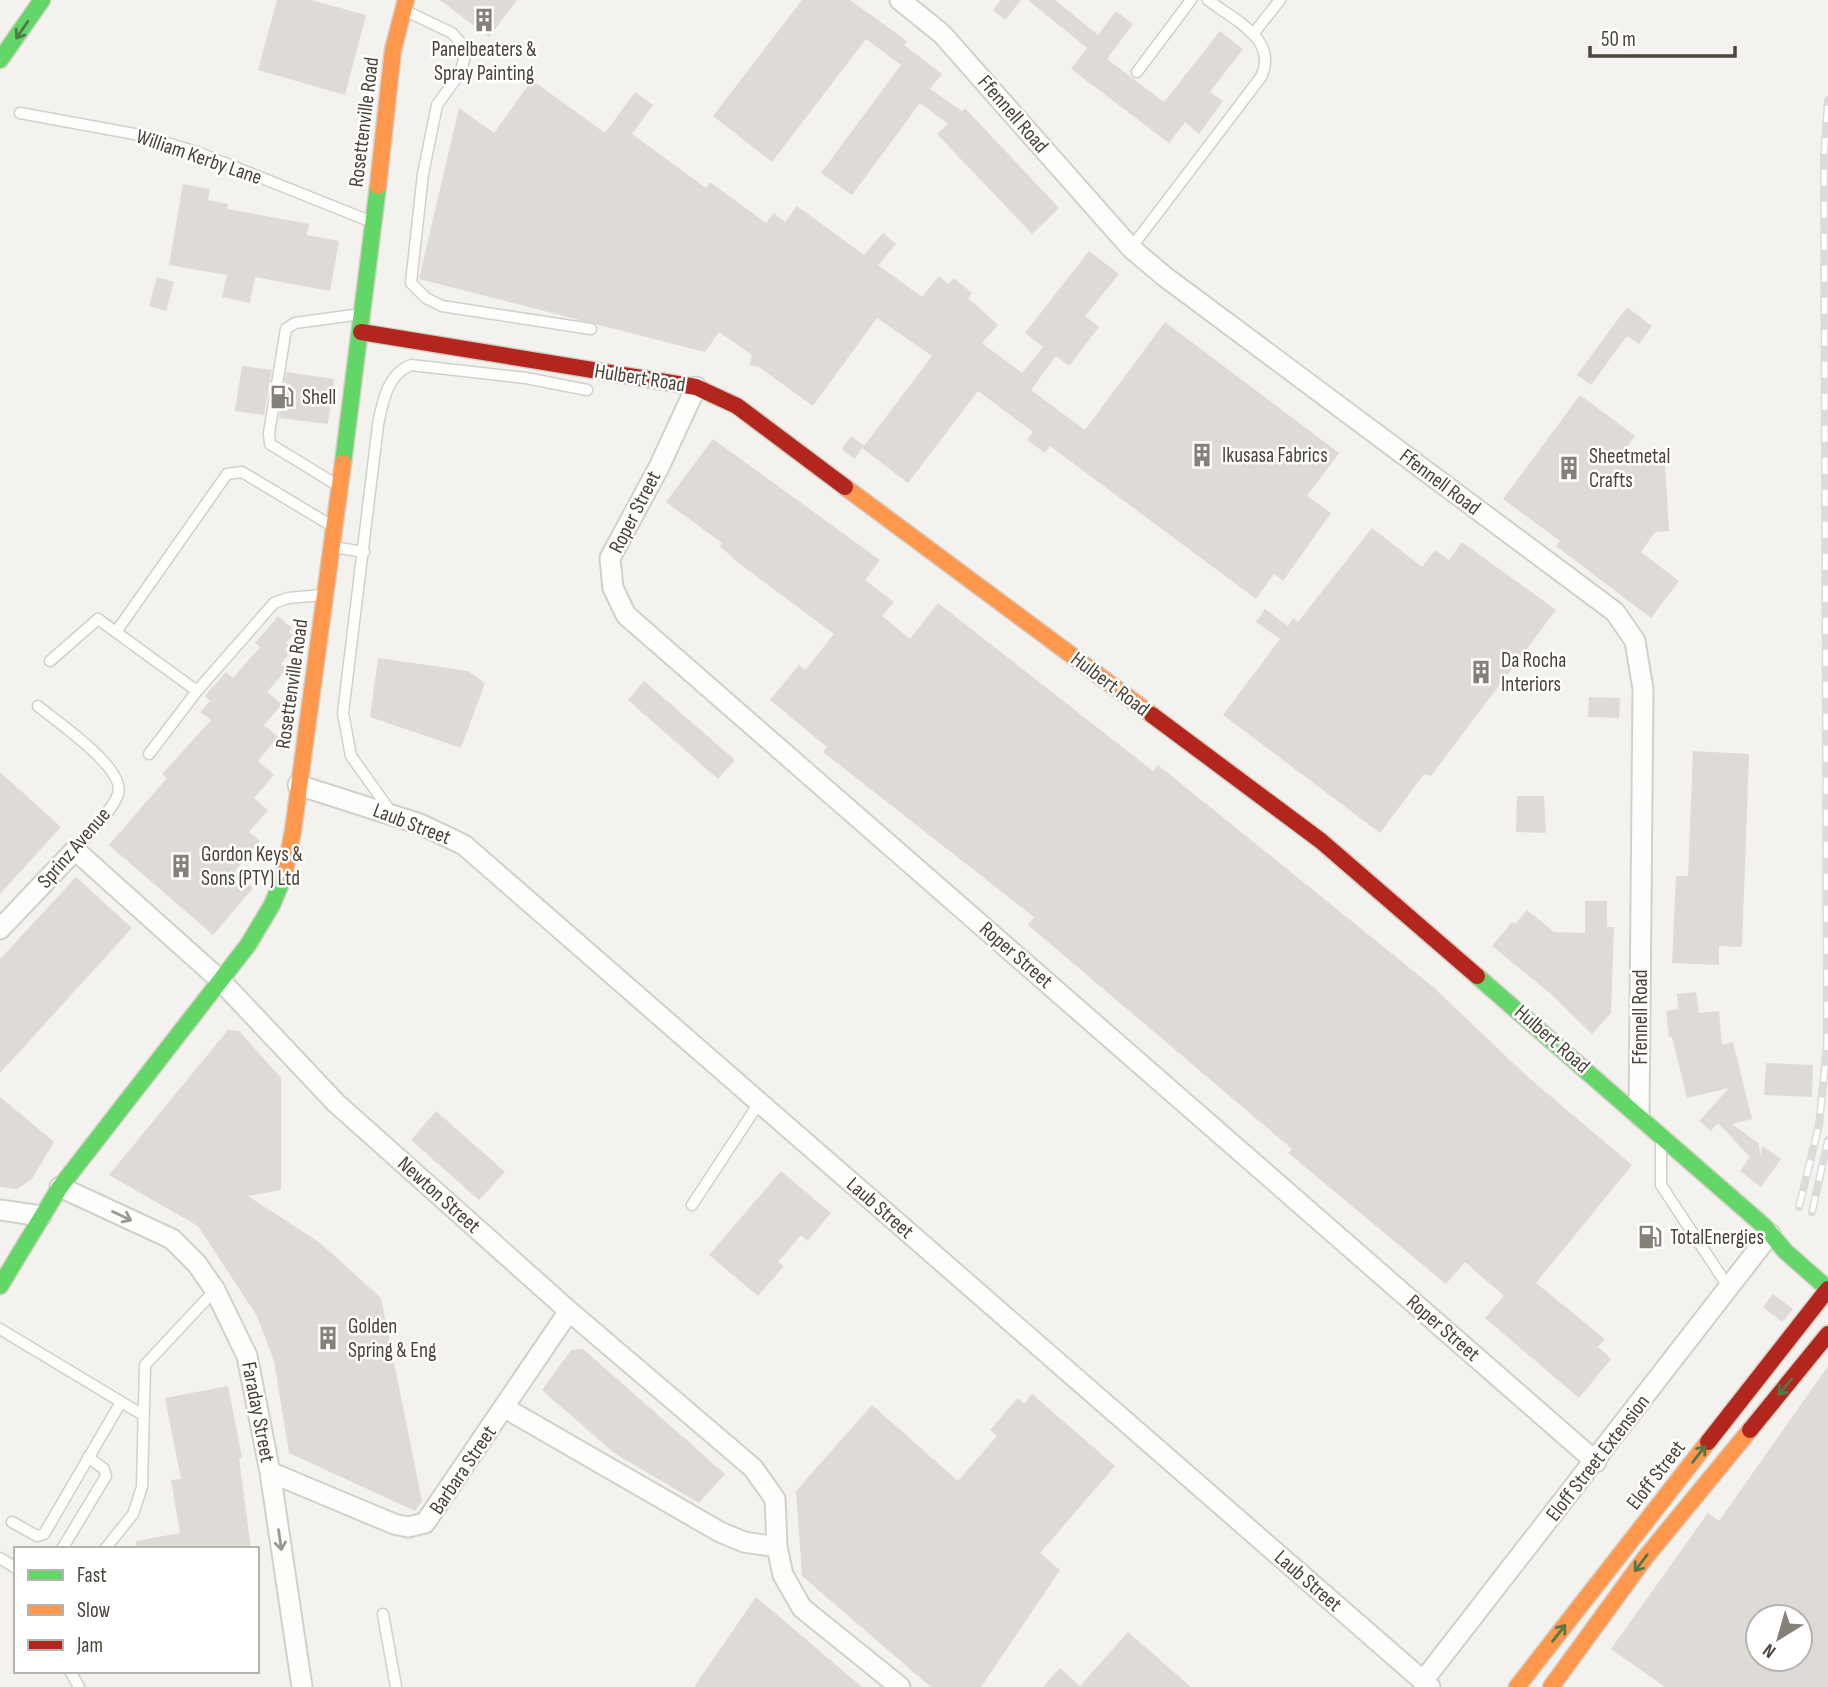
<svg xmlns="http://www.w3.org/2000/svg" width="1828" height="1687" viewBox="0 0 1828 1687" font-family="'Sofia Sans Condensed',sans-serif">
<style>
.building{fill:#dedbd6;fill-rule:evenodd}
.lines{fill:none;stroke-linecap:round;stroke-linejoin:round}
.lane-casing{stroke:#d2d0cb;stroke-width:13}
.street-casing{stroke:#d2d0cb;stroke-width:23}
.fast-casing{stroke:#d3cfc5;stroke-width:19}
.slow-casing{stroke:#d3cfc5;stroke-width:19}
.jam-casing{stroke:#d3cfc5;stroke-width:19}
.lane{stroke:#fdfdfc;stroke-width:10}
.street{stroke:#fdfdfc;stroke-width:19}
.fast{stroke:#63d668;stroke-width:16}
.slow{stroke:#ff974d;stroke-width:16}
.jam{stroke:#b3261e;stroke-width:16}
.rail-casing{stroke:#dbdbda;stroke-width:8}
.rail{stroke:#fff;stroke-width:5;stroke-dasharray:16;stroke-linecap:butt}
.oneway{stroke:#537749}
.oneway2{stroke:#9b9791}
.labels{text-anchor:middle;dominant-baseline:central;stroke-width:5;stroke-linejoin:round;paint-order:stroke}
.poi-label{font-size:21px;fill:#4b4439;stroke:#fff;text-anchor:start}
.street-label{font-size:21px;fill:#4b4439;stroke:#fff}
</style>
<rect width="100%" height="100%" fill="#f4f2ee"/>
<path class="building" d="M277 0H311L366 15 345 95 258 70Z
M440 0H517L489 37Z
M802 0H850L907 41 904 45 942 74 930 89 962 111 965 108 1059 208 1032 234 937 134 948 124 920 103 852 195 821 173 901 65 866 39 772 162 713 116Z
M1001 0H1021L1005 20 993 10Z
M1028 0H1055L1098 35 1116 11 1133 24 1107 59 1164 102 1220 31 1243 49 1210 92 1223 101 1199 134 1185 122 1169 143 1071 69 1087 48Z
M532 80 605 133 635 92 653 105 632 134 706 188 710 182 766 223 774 213 785 222 797 206 864 255 883 233 896 244 878 265 922 297 939 276 948 284 954 278 972 293 968 298 998 325 982 343 1022 373 1043 347 1025 333 1089 251 1119 274 1085 316 1099 327 1069 366 1056 356 1031 390 1085 430 1165 322 1339 453 1307 496 1331 513 1283 581 1274 574 1256 599 1050 446 1045 453 1027 440 1033 432 978 391 908 483 862 448 855 459 842 449 851 436 864 446 932 356 877 318 813 406 759 367 750 365 752 355 719 332 705 352 419 279 459 108 494 133Z
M183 184 210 189 208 200 228 204 227 209 309 224 307 235 339 241 330 291 255 277 250 303 222 297 227 275 169 265Z
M157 277 174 282 166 311 149 306Z
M1627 307 1652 326 1639 344 1627 336 1591 385 1577 375Z
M242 366 272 370 264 415 235 411Z
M286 372 334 379 328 424 279 418Z
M1580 395 1635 436 1613 465 1665 463 1669 531 1655 532 1641 552 1679 581 1651 618 1556 546 1560 541 1503 499Z
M713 439 880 560 865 580 894 602 882 616 910 639 938 603 1153 771 1158 765 1432 986 1529 1078 1632 1165 1536 1283 1605 1339 1598 1347 1611 1359 1579 1398 1485 1318 1504 1296 1465 1262 1446 1284 1288 1153 1292 1149 1028 925 1034 917 823 752 827 747 770 700 799 665 805 670 834 634 737 562 720 546 722 543 666 502Z
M1372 528 1422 567 1435 550 1449 560 1462 542 1556 610 1431 776 1424 774 1380 833 1223 715 1280 639 1256 622 1265 609 1288 626 1293 618 1298 622Z
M278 616 292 628 289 632 293 635 286 643 289 645 285 649 290 653 281 664 287 669 267 692 282 704 264 725 278 737 258 761 274 775 254 798 268 810 249 832 260 841 234 872 253 888 213 935 109 845 167 778 162 774 211 720 200 712 210 701 205 696 226 672 233 678 260 647 255 643Z
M378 658 468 671 485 683 461 748 370 717Z
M644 681 735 760 718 779 628 700Z
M1589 697 1620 698 1619 718 1588 717Z
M1693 751 1749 754 1742 947 1719 946V965L1672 963 1676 876H1688Z
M0 772 61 827 0 894Z
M1517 796H1544L1546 833 1516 832Z
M76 877 132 928 0 1073V959Z
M1585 901H1607V927H1614L1611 1013 1592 1034 1551 994 1492 946 1512 922 1515 924 1527 910 1554 932 1585 933Z
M1696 992 1699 1013 1719 1011 1722 1045 1733 1042 1752 1119 1732 1124 1758 1143 1761 1157 1762 1146 1781 1159 1761 1187 1740 1171 1750 1157 1718 1123 1711 1131 1699 1121 1729 1088 1687 1098 1672 1037H1669L1666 1011 1678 1009 1677 994Z
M228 1030 239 1031 281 1078V1190L248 1196 319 1242 381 1298 422 1501 415 1511 289 1453 274 1361 257 1316 198 1226 109 1175Z
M1766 1063 1813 1065 1812 1097 1764 1095Z
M0 1097 54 1142 32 1179 17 1189 0 1187Z
M436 1111 505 1172 479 1200 411 1140Z
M781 1171 831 1213 807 1241 801 1235 778 1262 784 1266 758 1296 709 1255Z
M1773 1294 1793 1309 1782 1322 1763 1307Z
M583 1349 725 1474 699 1503 614 1453 542 1390 571 1350Z
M1828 1366V1687H1665L1611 1649 1708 1513 1719 1521ZM1758 1617H1800V1659H1758Z
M228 1386 242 1457 239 1458 251 1549H136V1541L180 1533 171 1480 181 1479 165 1398Z
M1032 1394 1115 1466 1040 1553 1060 1570 981 1687H931L802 1576 796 1491 872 1405 958 1481 997 1436 990 1430 1018 1398 1024 1404Z
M756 1597 862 1687H694Z
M1128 1632 1191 1687H1043L1060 1668 1080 1686Z"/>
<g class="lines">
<g class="lane-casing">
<path id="lane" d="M404 10 452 33 461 43 464 60 460 73 437 105 423 174 411 283 426 298 442 306 591 329
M1253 34 1280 0
M1137 72 1191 0
M20 113 140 135 197 152 372 222
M1131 248 1261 77C1279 39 1234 20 1208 0
M337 485 270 444 269 433 286 329 295 323 361 314
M333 547 364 552
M116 632 227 474 242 472 332 526
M50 661 98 619 197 691
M38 706C57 722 127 769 118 794 113 810 87 836 75 850
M149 754 197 691 274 603 288 598 322 595
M391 812 351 756 343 713 378 425C382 404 387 374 411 365L526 378 587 390
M1661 1139V1185L1729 1288
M692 1205 759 1103
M0 1329 143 1415
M12 1522 37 1536 44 1534 121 1402
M62 1549 106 1476 104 1469 88 1457
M105 1549 133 1514 142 1487 145 1365 215 1290
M0 1558 16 1568
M383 1614 396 1687
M70 1671 79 1687"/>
</g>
<g class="street-casing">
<path id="street" d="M900 0 942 34 1131 248 1164 276 1615 612 1635 641 1643 689 1639 1115
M696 387 659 467 610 558 613 588 626 615 1596 1462
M298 785 420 824 464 845 1430 1687
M0 929 75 850 220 980 336 1103 569 1311 753 1468 775 1499 777 1547 783 1575 802 1608 900 1687
M60 1187 172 1239 197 1264 215 1290 247 1356 270 1472 302 1687
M0 1210 41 1216
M505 1408 720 1532 744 1542 777 1547
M270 1472 394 1524 408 1527 425 1523 569 1311
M1423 1681 1770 1234"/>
</g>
<g class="fast-casing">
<path id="fast" d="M0 60 42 0
M343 463 378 186
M1477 976 1764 1226 1785 1251 1828 1289
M0 1286 60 1187 248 945 272 905 284 876"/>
</g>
<g class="slow-casing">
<path id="slow" d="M378 186 393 50 406 0
M845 487 1152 715
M284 876 293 831 343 463
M1517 1687 1708 1442
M1551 1687 1645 1558 1750 1430"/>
</g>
<g class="jam-casing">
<path id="jam" d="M361 332 696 387 737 406 845 487
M1152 715 1321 841 1477 976
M1750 1430 1828 1334
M1708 1442 1828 1289"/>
</g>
<use href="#lane" class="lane"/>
<use href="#street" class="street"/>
<use href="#fast" class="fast"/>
<use href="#slow" class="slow"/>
<use href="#jam" class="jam"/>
<g class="rail-casing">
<path id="rail" d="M1799 1207 1819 1125 1827 1046 1824 156 1828 100
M1812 1212 1828 1140"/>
</g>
<use href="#rail" class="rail"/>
</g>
<defs><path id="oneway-shaft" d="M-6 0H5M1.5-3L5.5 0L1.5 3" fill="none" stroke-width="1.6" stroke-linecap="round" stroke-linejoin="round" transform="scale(1.75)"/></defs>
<g class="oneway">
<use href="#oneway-shaft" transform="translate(22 30) rotate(124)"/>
<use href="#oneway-shaft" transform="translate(1785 1387) rotate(129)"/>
<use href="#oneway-shaft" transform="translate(1699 1454) rotate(-52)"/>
<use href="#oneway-shaft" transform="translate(1641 1563) rotate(127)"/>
<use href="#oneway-shaft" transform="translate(1559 1633) rotate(-52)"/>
</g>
<g class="oneway2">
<use href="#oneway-shaft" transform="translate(122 1216) rotate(25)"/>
<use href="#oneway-shaft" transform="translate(280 1540) rotate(82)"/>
</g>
<defs>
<g id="building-bare" transform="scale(1.89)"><path d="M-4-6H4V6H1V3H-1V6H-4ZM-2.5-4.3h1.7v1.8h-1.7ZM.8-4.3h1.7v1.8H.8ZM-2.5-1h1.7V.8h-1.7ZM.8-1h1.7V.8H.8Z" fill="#868178" stroke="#fff" stroke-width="2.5" paint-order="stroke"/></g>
<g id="fuel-bare" transform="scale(1.89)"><path d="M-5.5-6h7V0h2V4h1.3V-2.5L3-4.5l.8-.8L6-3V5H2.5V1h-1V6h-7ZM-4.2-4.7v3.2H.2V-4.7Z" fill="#868178" stroke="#fff" stroke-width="2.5" paint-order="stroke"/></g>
</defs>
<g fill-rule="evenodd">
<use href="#building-bare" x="484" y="20"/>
<use href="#fuel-bare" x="282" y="397"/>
<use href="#building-bare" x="1202" y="455"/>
<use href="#building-bare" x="1569" y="468"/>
<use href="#building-bare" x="1481" y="672"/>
<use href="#building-bare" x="181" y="866"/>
<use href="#fuel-bare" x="1650" y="1237"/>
<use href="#building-bare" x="328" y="1338"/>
</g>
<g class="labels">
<g class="poi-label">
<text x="484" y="49" text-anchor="middle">Panelbeaters &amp;<tspan x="484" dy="24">Spray Painting</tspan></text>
<text x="302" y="397">Shell</text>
<text x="1222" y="455">Ikusasa Fabrics</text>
<text x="1589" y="456">Sheetmetal<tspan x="1589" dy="24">Crafts</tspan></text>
<text x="1501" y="660">Da Rocha<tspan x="1501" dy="24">Interiors</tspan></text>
<text x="201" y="854">Gordon Keys &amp;<tspan x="201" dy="24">Sons (PTY) Ltd</tspan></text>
<text x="1670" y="1237">TotalEnergies</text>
<text x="348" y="1326">Golden<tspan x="348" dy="24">Spring &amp; Eng</tspan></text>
</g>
<g class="street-label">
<text transform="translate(1013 114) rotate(49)">Ffennell Road</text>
<text transform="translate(364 122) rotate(-83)">Rosettenville Road</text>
<text transform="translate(199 157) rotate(19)">William Kerby Lane</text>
<text transform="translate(640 378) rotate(9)">Hulbert Road</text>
<text transform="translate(1440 482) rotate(37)">Ffennell Road</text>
<text transform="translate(635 512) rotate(-63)">Roper Street</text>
<text transform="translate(292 684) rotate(-82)">Rosettenville Road</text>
<text transform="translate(1110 684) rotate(37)">Hulbert Road</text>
<text transform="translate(412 824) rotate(21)">Laub Street</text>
<text transform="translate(74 848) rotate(-49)">Sprinz Avenue</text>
<text transform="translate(1016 955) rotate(41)">Roper Street</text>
<text transform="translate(1640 1017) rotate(-90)">Ffennell Road</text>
<text transform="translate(1552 1039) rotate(41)">Hulbert Road</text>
<text transform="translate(439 1195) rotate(42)">Newton Street</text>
<text transform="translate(880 1208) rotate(41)">Laub Street</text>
<text transform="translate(1443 1328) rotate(41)">Roper Street</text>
<text transform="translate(258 1412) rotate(79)">Faraday Street</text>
<text transform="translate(1598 1458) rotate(-52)">Eloff Street Extension</text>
<text transform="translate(463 1470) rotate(-56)">Barbara Street</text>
<text transform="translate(1656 1475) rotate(-52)">Eloff Street</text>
<text transform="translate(1308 1581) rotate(41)">Laub Street</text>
</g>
</g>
<rect x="14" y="1547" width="245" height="126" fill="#ffffff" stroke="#b7b4b0" stroke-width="2"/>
<rect x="28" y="1570" width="35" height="10" fill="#63d668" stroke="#b7b4b0" stroke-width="2"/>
<text x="77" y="1582" font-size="21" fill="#4b4439">Fast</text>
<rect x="28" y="1605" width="35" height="10" fill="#ff974d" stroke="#b7b4b0" stroke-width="2"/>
<text x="77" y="1617" font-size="21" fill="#4b4439">Slow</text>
<rect x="28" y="1640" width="35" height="10" fill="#b3261e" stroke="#b7b4b0" stroke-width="2"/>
<text x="77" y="1652" font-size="21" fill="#4b4439">Jam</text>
<g transform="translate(1779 1638) rotate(217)"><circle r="33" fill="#ffffff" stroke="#b7b4b0" stroke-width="2"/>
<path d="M0-5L12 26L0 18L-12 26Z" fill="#868178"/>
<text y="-10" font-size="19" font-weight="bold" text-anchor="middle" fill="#4b4439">N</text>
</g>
<path d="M1590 46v10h145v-10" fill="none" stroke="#4b4439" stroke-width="3.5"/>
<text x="1601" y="46" font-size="21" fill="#4b4439" stroke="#ffffff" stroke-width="5" paint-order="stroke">50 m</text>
</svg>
